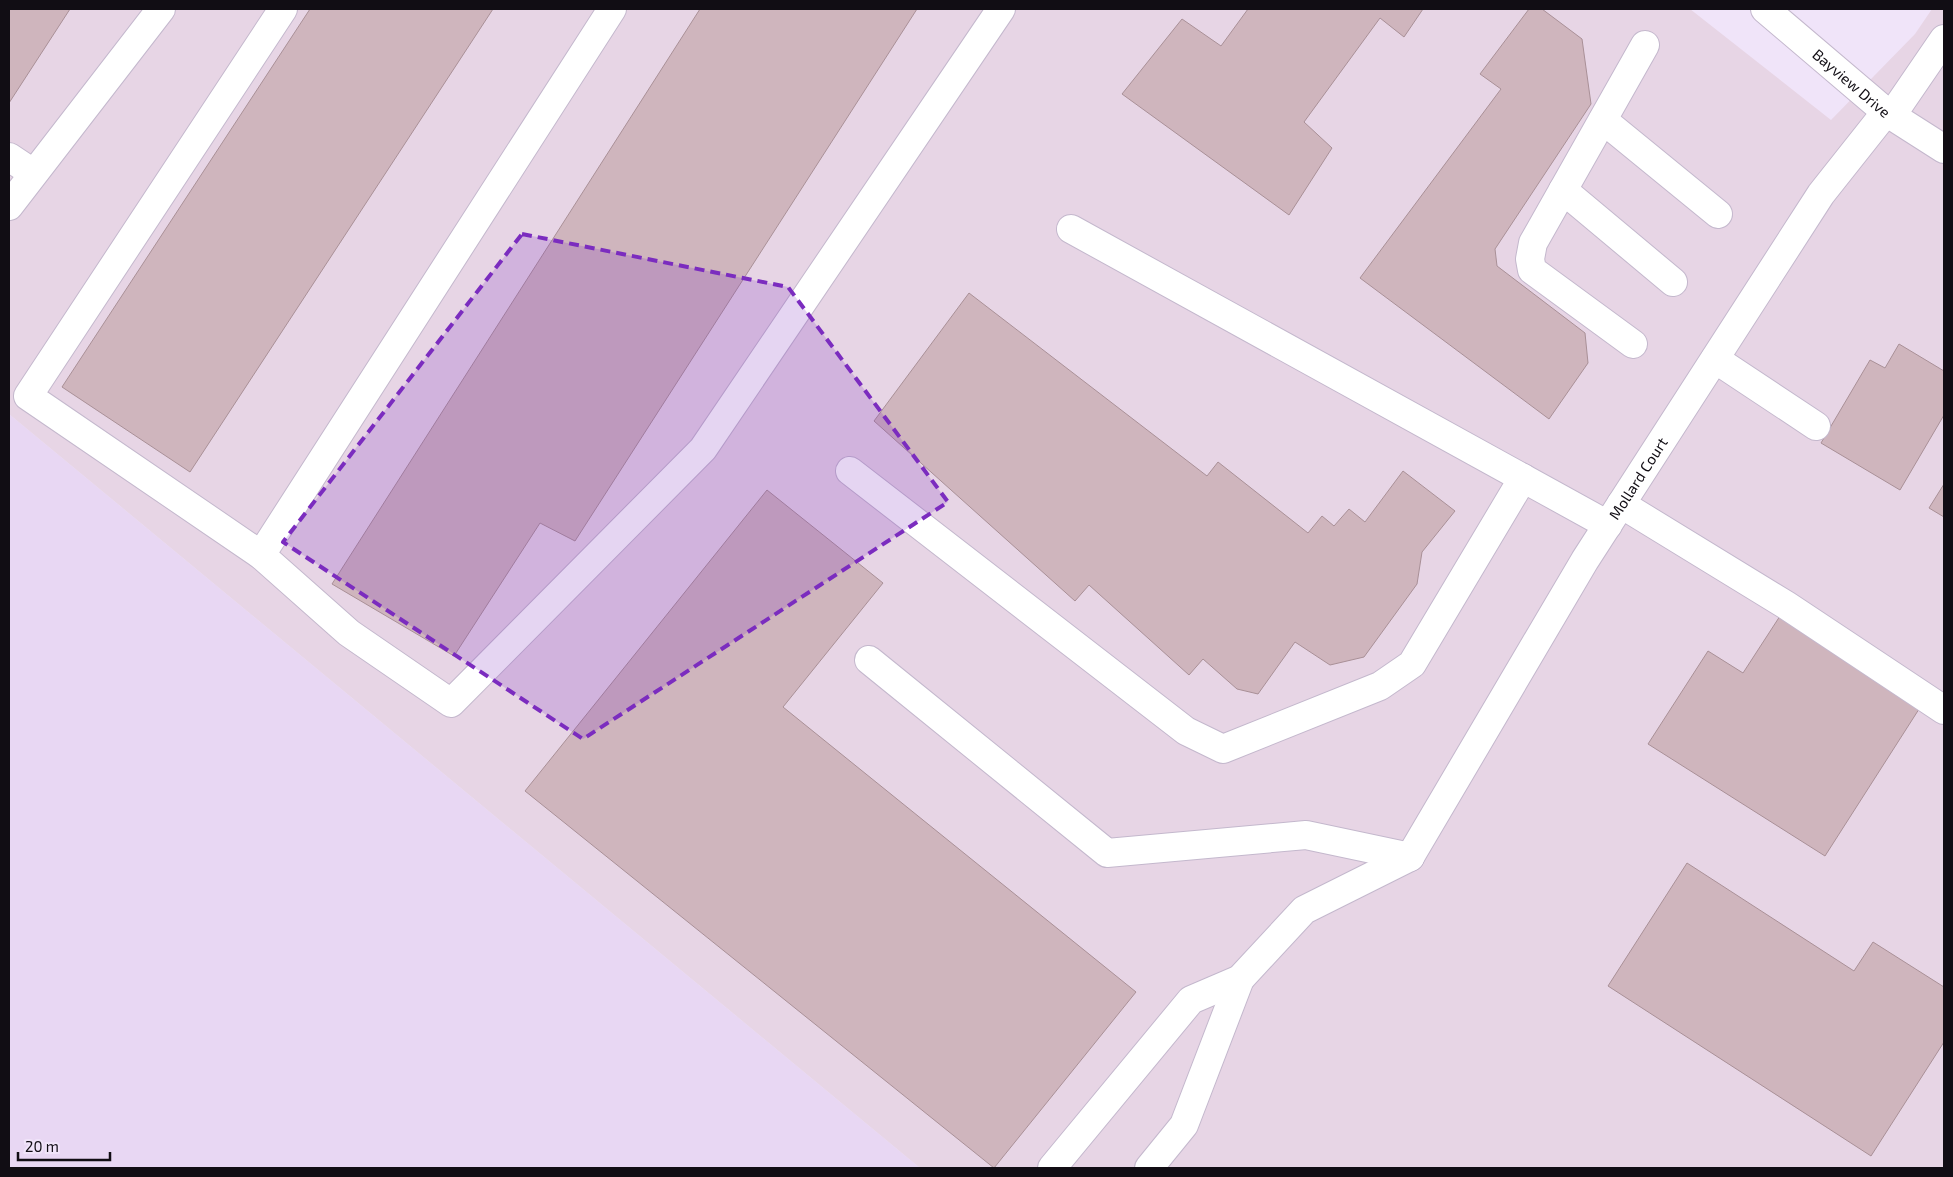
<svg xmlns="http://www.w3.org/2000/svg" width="1953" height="1177" viewBox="0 0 1953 1177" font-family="'Exo 2',sans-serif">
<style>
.built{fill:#e8d7f3}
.industrial{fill:#e7d5e5}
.building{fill:#cfb5bd;stroke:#a99097}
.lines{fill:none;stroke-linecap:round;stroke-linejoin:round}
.minor-casing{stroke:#c4b8cd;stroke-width:30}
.minor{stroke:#fff;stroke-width:28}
.marked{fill:#7b2cbf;fill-opacity:0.2;stroke:#7b2cbf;stroke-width:4;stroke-dasharray:10 6;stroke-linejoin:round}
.labels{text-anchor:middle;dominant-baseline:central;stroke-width:4;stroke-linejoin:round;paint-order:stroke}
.street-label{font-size:15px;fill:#110d14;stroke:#f0e4f9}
</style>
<rect width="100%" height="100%" fill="#f0e4f9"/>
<path class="built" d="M9 414 920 1168H9Z"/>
<path class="industrial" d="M9 9H1690L1831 120 1915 34 1932 9H1944V1168H920L9 414Z"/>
<path class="building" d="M9 9H70L9 103Z
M310 9H493L190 472 62 387Z
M700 9H917L575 541 540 523 454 656 332 584Z
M1248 9H1423L1404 37 1380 18 1304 122 1332 148 1289 215 1122 94 1182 19 1221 46Z
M1529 9H1542L1582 39 1591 104 1495 249 1497 266 1585 333 1588 363 1549 419 1360 278 1501 89 1480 74Z
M969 293 1207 476 1218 462 1308 533 1322 516 1334 526 1349 509 1365 522 1403 471 1455 511 1422 552 1417 584 1364 657 1330 665 1295 642 1258 694 1237 689 1203 659 1189 675 1089 585 1075 601 874 421Z
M1899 344 1944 371V415L1900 490 1821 443 1870 360 1885 368Z
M1944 484V517L1929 508Z
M767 490 883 583 783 707 1136 992 994 1168 525 791Z
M1780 616 1921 706 1825 856 1648 744 1708 651 1743 673Z
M1687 863 1854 971 1873 942 1944 987V1042L1871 1156 1608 986Z"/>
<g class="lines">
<g class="minor-casing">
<g id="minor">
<path d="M283 9 28 396 261 555 349 633 451 703 703 449 1001 9"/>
<path id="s1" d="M1765 9 1886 112 1944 149"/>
<path d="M1892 115 1944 39"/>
<path d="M1603 120 1718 214"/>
<path d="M9 157 33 173"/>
<path d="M1563 190 1673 282"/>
<path d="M9 206 161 9"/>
<path d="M1071 229 1608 525"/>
<path d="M1633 344 1532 270 1530 259 1533 243 1645 45"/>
<path d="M1715 359 1816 426"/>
<path d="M850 471 1186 731 1223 749 1380 686 1412 664 1523 478"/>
<path d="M1621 504 1786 605 1944 710"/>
<path d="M261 555 612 9"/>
<path d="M869 660 1107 853 1306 835 1410 857"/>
<path id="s2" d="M1410 857 1585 560 1821 194 1886 112"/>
<path d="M1052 1168 1191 1000 1240 979 1304 910 1410 857"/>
<path d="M1149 1168 1184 1125 1240 979"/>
</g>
</g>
<use href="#minor" class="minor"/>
</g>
<path class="marked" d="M522 234 788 287 948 502 583 739 283 542Z"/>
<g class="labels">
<g class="street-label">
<text stroke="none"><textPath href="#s1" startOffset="114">Bayview Drive</textPath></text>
<text stroke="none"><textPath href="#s2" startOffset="442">Mollard Court</textPath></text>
</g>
</g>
<rect width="1953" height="1177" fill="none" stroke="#110d14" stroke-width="20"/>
<path d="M18 1152v8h92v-8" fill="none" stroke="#110d14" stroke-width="2.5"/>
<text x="25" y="1152" font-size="15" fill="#110d14" stroke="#f0e4f9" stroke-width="4" paint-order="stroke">20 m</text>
</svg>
